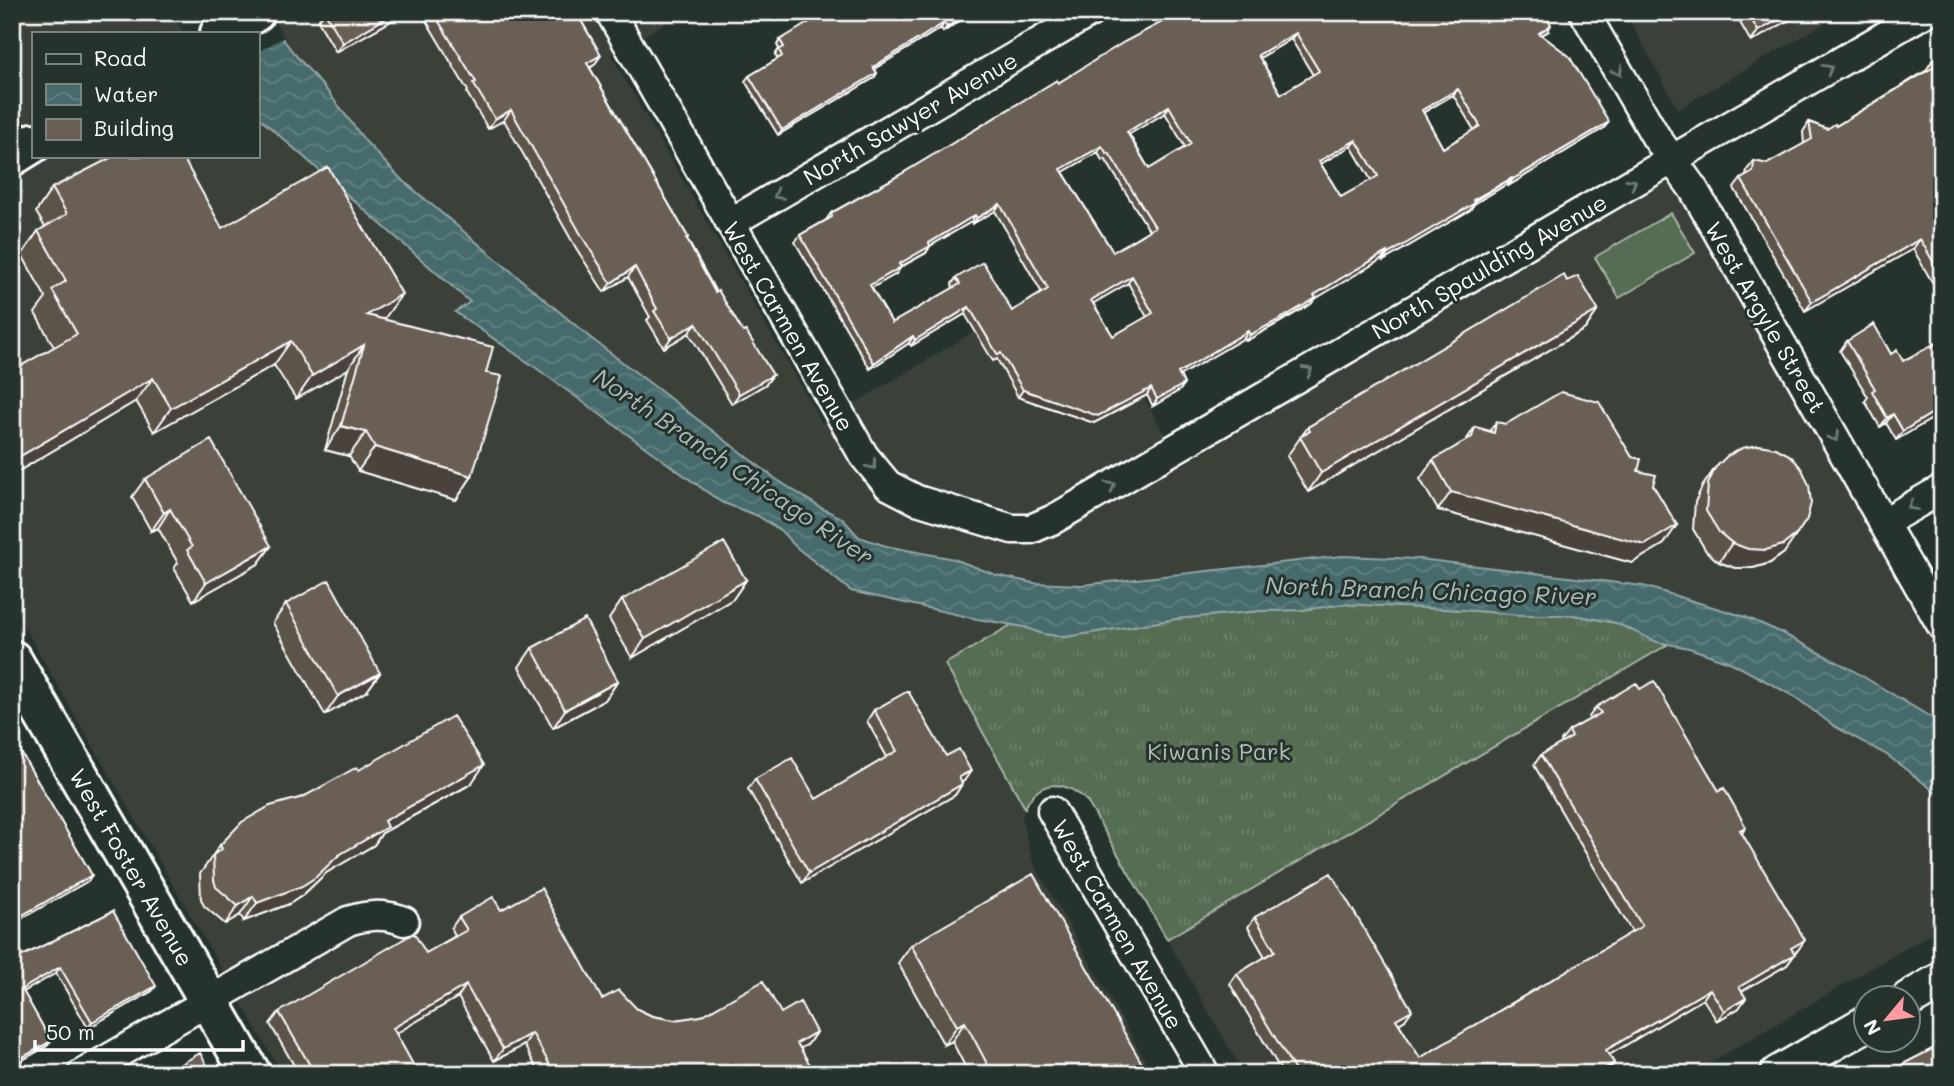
<svg xmlns="http://www.w3.org/2000/svg" width="1954" height="1086" viewBox="0 0 1954 1086" font-family="Mali,sans-serif">
<style>
.built{fill:#3a4039;fill-rule:evenodd}
.grass{fill:url(#grass-tufts);stroke:#aab6a9;stroke-width:2}
.pitch{fill:#546d53;stroke:#aab6a9;stroke-width:2}
.water{fill:url(#water-waves);stroke:#91a6a7;stroke-width:2}
.pier{fill:#26332d}
.lines{fill:none;stroke-linecap:round;stroke-linejoin:round}
.minor-casing{stroke:#fff;stroke-width:33}
.tertiary-casing{stroke:#fff;stroke-width:40}
.secondary-casing{stroke:#fff;stroke-width:44}
.minor{stroke:#26332d;stroke-width:28}
.tertiary{stroke:#26332d;stroke-width:35}
.secondary{stroke:#26332d;stroke-width:38}
.wall{fill:#5b5249;stroke:#fff;stroke-width:2;fill-rule:evenodd}
.shaded-wall{fill:#4a423c;stroke:#fff;stroke-width:2}
.building{fill:#6a5f55;stroke:#fff;stroke-width:2;fill-rule:evenodd}
.oneway{stroke:#727a76}
.labels{text-anchor:middle;dominant-baseline:central;stroke-width:6;stroke-linejoin:round;paint-order:stroke}
.street-label{font-size:23px;fill:#fff;stroke:#26332d}
.park-label{font-size:23px;fill:#b2bdb2;stroke:#26332d}
.water-label{font-size:24px;font-style:italic;fill:#acbcbd;stroke:#26332d}
</style>
<defs>
<pattern id="grass-tufts" width="24" height="20" patternUnits="userSpaceOnUse" patternTransform="scale(1.75)"><rect width="24" height="20" fill="#546d53"/><path d="M3 7l-1-3M5 7V3M7 7l1-3M15 17l-1-3M17 17v-4M19 17l1-3" fill="none" stroke="#6e836d"/></pattern>
<pattern id="water-waves" width="16" height="10" patternUnits="userSpaceOnUse" patternTransform="scale(1.75)"><rect width="16" height="10" fill="#476b6c"/><path d="M0 5q4-4 8 0t8 0" fill="none" stroke="#638182"/></pattern>
</defs>
<rect width="100%" height="100%" fill="#26332d"/>
<filter id="ink" filterUnits="userSpaceOnUse"><feTurbulence type="fractalNoise" baseFrequency=".0143" numOctaves="2"/><feDisplacementMap in="SourceGraphic" scale="14" xChannelSelector="R" yChannelSelector="G"/><feConvolveMatrix kernelMatrix="1 2 1 2 8 2 1 2 1" color-interpolation-filters="sRGB"/></filter>
<g filter="url(#ink)">
<path class="built" d="M12 12H684L611 55 822 423 1073 272 1182 465 1658 183 1666 182 1674 184 1681 190 1942 650V724L1849 668 1780 632 1746 617 1643 586 1419 559 1342 556 1082 585 945 664 1025 808 1022 819 1032 860 1153 1074H282L12 606ZM33 33H257V156H33Z
M1625 12H1844L1678 109Z
M1667 645 1689 648 1732 663 1795 697 1834 726 1887 755 1942 797V927L1691 1074H1244L1167 939Z"/>
<path class="grass" d="M1345 604 1465 610 1521 615H1574L1616 623 1667 645 1167 939 1087 801C1065 780 1039 778 1025 808L945 664 1011 625 1025 627 1043 634 1066 637 1176 619 1259 611 1301 610Z"/>
<path class="pitch" d="M1671 213 1695 253 1619 298 1595 257Z"/>
<path class="water" d="M174 12H262L293 52 328 92 366 142 401 179 592 339 776 479 821 508 842 518 859 537 886 546 954 559 996 575 1033 583 1082 585 1342 556 1419 559 1643 586 1746 617 1780 632 1849 668 1942 724V797L1887 755 1834 726 1795 697 1732 663 1689 648 1657 642 1616 623 1574 615H1521L1465 610 1345 604 1301 610 1259 611 1176 619 1066 637 1043 634 1025 627 977 619 851 591 796 547 781 531 758 516 721 502 536 368 455 312 470 302 257 116V33H188Z"/>
<path class="pier" d="M187 12H267L285 37 257 52V33H184L175 20Z"/>
<g class="lines">
<g class="minor-casing">
<path id="minor" d="M610 12 864 456 888 485 917 500 1012 529H1031L1054 519 1926 12
M1584 12 1656 137 1694 190 1942 626
M730 223 1091 12
M1883 523 1942 489
M1052 811 1205 1074
M82 1074 348 921C366 915 386 913 404 921"/>
</g>
<g class="tertiary-casing">
<path id="tertiary" d="M1909 999 1942 980
M1778 1074 1867 1023"/>
</g>
<g class="secondary-casing">
<path id="secondary" d="M220 33 255 12
M12 156 33 143
M12 660 251 1074"/>
</g>
<use href="#minor" class="minor"/>
<use href="#tertiary" class="tertiary"/>
<use href="#secondary" class="secondary"/>
</g>
<path class="wall" d="M324 12H407L336 52 318 21Z
M421 12H576L601 55 594 65 590 68 688 237 687 239 766 384 732 404 689 333 664 348 647 320 650 317 628 277 604 292 576 248 504 120 488 129 467 93 468 91Z
M856 12H986L974 19 971 14 943 32 941 28 874 69 877 73 874 78 778 135 745 81 749 76 778 59 775 55 779 49 777 45 780 40 844 19Z
M1181 12 1547 32 1541 35 1604 128 1508 186 1507 184 1474 204 1470 210 1383 261 1382 259 1338 284 1315 299 1311 304 1279 323 1246 341 1244 338 1180 375 1184 384 1180 390 1153 406 1147 395 1094 423 1018 397 997 359 993 361 965 314 911 346 909 343 870 369 795 242 800 235 826 220 831 213 898 176ZM1291 39 1313 75 1281 94 1260 58ZM1453 95 1474 130 1443 148 1423 113ZM1165 113 1185 147 1149 169 1129 134ZM1351 146 1371 180 1341 197 1321 164ZM1098 152 1102 161 1105 159 1149 230 1113 252 1063 172ZM995 211 1042 293 1012 311 956 278 952 284 953 288 892 323 871 288 896 274 901 267 926 253 930 246 971 222 972 224ZM1128 283 1147 317 1113 336 1093 303Z
M1734 12H1803L1751 42Z
M1942 55V299L1913 249 1805 311 1734 188 1741 179 1746 176 1747 170 1754 161 1767 164 1804 144 1803 132 1809 122 1827 129 1836 126 1927 70V69L1933 59Z
M52 188 222 228 385 318 383 319 486 373 472 476 456 500 358 471 349 456 325 450 348 369 296 399 274 365 154 432 136 401 12 475V371L54 347 35 313 46 298 22 255 38 231 45 227 36 212Z
M1567 281 1598 310 1585 329 1308 492 1287 456 1308 427Z
M1942 340V413L1896 440 1886 423 1880 427 1865 401 1868 397 1840 351 1847 341 1891 354 1903 361Z
M1496 422 1638 471 1653 485 1664 544 1632 563 1438 510 1420 479 1433 460 1465 442 1475 427 1490 431Z
M1715 468 1784 553 1770 563 1753 568H1735L1719 562 1706 551 1693 529 1695 502 1702 487Z
M145 479 271 546 258 564 193 601 174 568 178 563 158 528 151 531 132 497Z
M746 580 733 599 632 658 609 619 622 600Z
M286 604 380 673 367 691 325 715 273 623Z
M532 648 618 681 605 700 553 728 519 667Z
M1640 689 1746 827 1742 833 1798 950 1794 953 1795 954 1787 965 1742 991 1739 1008 1717 1021 1703 999 1609 1055 1614 1063 1605 1074H1283L1230 984 1237 974 1265 957 1248 927 1255 917 1405 1020 1399 1024 1420 1058 1632 932 1534 765 1541 755 1562 743 1561 741 1569 731 1590 719 1589 717 1596 707Z
M874 710 946 756 964 781 962 782V784L955 795 802 883 748 789 755 779 816 799 887 757 867 721Z
M359 770 471 784 382 833 374 845 326 873 303 895 289 904 244 921 240 915 225 924 204 906 201 899 200 874 220 845 303 797Z
M501 910 602 999 637 1009 652 1016 674 1020 781 1013 816 1032 808 1044 800 1048 814 1074H540L524 1045 494 1061 458 997 396 1033 411 1074H299L270 1024 279 1012 426 953 455 936 451 928 459 917Z
M113 911 152 991 88 1028 56 973 23 992 51 1041 47 1046 19 1062 12 1051V961Z
M911 945 1148 1074H969L952 1041 944 1045 898 963Z
M1903 1064 1942 1074H1896Z"/>
<path class="shaded-wall" d="M396 12H407L336 52 343 43Z
M970 12H973L943 32 947 27Z
M981 12H986L974 19 978 14Z
M1792 12H1803L1751 42 1758 31Z
M944 23 941 28 869 72 873 67Z
M1551 25 1547 32 1534 39 1539 33Z
M1296 33 1291 39 1253 62 1258 55Z
M601 55 594 65 580 73 587 63Z
M877 73 874 78 778 135 782 130Z
M1458 89 1453 95 1417 116 1422 110Z
M1169 106 1165 113 1123 138 1127 132Z
M511 110 504 120 488 129 495 119Z
M1609 122 1604 128 1508 186 1513 179Z
M1356 140 1351 146 1315 167 1319 161Z
M1102 146 1098 152 1056 176 1061 169Z
M1512 178 1507 184 1474 204 1470 210 1383 261 1388 254Z
M1000 204 995 211 972 224 977 218Z
M975 215 971 222 930 246 926 253 895 270 899 264 929 243Z
M1920 239 1913 249 1805 311 1812 302Z
M1387 252 1382 259 1315 299 1311 304 1246 341 1250 335 1343 277Z
M635 267 628 277 604 292 611 283Z
M901 267 896 274 865 292 870 285Z
M1132 276 1128 283 1087 307 1091 300Z
M402 294 385 318 350 339 367 315Z
M969 307 965 314 911 346 915 340Z
M1598 310 1585 329 1308 492 1321 473Z
M696 323 689 333 664 348 671 338Z
M1248 331 1244 338 1174 379 1178 373Z
M913 336 909 343 870 369 874 363Z
M291 341 274 365 154 432 171 408Z
M364 345 348 369 296 399 312 376Z
M773 375 766 384 732 404 739 394Z
M153 378 136 401 12 475V466L17 458Z
M1184 384 1180 390 1153 406 1157 399Z
M1151 388 1147 395 1094 423 1018 397 1023 390Z
M1942 407V413L1896 440 1903 431Z
M1893 414 1886 423 1880 427 1887 418Z
M341 426 366 432 349 456 325 450Z
M375 447 472 476 456 500 358 471Z
M1451 492 1677 525 1664 544 1632 563 1438 510Z
M170 509 158 528 151 531 164 513Z
M1797 534 1784 553 1770 563 1753 568H1735L1719 562 1732 543Z
M271 546 258 564 193 601 206 583Z
M746 580 733 599 632 658 645 639Z
M380 673 367 691 325 715 338 696Z
M618 681 605 700 553 728 565 710Z
M484 765 471 784 382 833 374 845 326 873 303 895 289 904 244 921 257 903 339 855 384 821Z
M971 771 964 781 952 788 959 777Z
M962 784 955 795 802 883 809 873Z
M92 875 88 881 12 924V921Z
M253 896 240 915 225 924 238 906Z
M1805 940 1798 950 1784 959 1791 948Z
M1795 954 1787 965 1732 997 1739 987Z
M60 967 56 973 18 995 22 989Z
M466 985 458 997 385 1040 393 1028Z
M156 986 152 991 88 1028 92 1022Z
M1710 989 1703 999 1599 1061 1606 1050Z
M1746 998 1739 1008 1717 1021 1724 1011Z
M1412 1010 1405 1020 1389 1030 1396 1019Z
M965 1022 952 1041 944 1045 957 1026Z
M816 1032 808 1044 789 1055 797 1043Z
M532 1033 524 1045 494 1061 503 1049Z
M51 1041 47 1046 19 1062 23 1057Z
M1614 1063 1605 1074H1595Z"/>
<path class="building" d="M325 12H396L343 43Z
M433 12H576L601 55 587 63 688 237 686 238 715 292 718 290 743 332 746 331 773 375 739 394 696 323 671 338 654 311 657 309 635 267 611 283 583 238 511 110 495 119 473 83 476 82Z
M826 12H840L844 19 856 12H970L947 27 944 23 873 67 877 73 782 130 749 76 782 56 779 50 784 47 780 40Z
M1181 12H1544L1551 25 1539 33 1569 56 1609 122 1513 179 1512 178 1473 200 1475 203 1388 254 1387 252 1343 277 1314 295 1316 298 1284 317 1250 335 1248 331 1178 373 1184 384 1157 399 1151 388 1098 416 1023 390 1001 353 998 355 969 307 915 340 913 336 874 363 800 235 832 217 831 213 898 176 1057 80 1058 83 1124 42ZM1296 33 1319 71 1281 94 1258 55ZM1458 89 1480 126 1443 148 1422 110ZM1169 106 1191 144 1149 169 1127 132ZM1356 140 1378 176 1341 197 1319 161ZM1102 146 1107 154 1109 153 1155 227 1113 252 1061 169ZM1000 204 1048 289 1012 311 983 262 956 278 960 284 892 323 870 285 901 267 899 264 930 246 929 243 975 215 977 218ZM1132 276 1153 313 1113 336 1091 300Z
M1747 12H1792L1758 31Z
M1942 55V277L1920 239 1812 302 1741 179 1753 172 1754 161 1767 164 1812 139 1809 122 1827 129 1835 124 1836 126 1937 65 1933 59Z
M114 156H182L222 228 328 167 402 294 367 315 493 347 486 373 502 376 472 476 375 447 366 432 341 426 364 345 312 376 291 341 171 408 153 378 17 458 12 449V371L77 334 52 290 66 281 38 231 67 214 52 188Z
M1564 275 1567 281 1578 276 1598 310 1321 473 1300 437 1310 431 1308 427Z
M1874 324 1891 354 1897 350 1903 361 1942 340V407L1903 431 1893 414 1887 418 1872 391 1875 389 1847 341Z
M1561 392 1599 402 1632 457 1641 459 1638 471 1656 475 1653 485 1677 525 1645 545 1451 492 1433 460 1472 437 1475 427 1494 433 1496 422 1506 424Z
M211 440 271 546 206 583 187 550 192 547 170 509 164 513 145 479Z
M1759 445 1776 448 1791 456 1802 469 1809 485 1811 503 1807 519 1797 534 1783 545 1766 550 1748 549 1732 543 1719 532 1706 511 1708 484 1715 468 1727 456 1742 448Z
M724 542 746 580 645 639 622 600Z
M329 580 380 673 338 696 286 604Z
M585 619 618 681 565 710 532 648Z
M1654 681 1719 791 1724 788 1746 827 1740 830 1805 940 1791 948 1795 954 1739 987 1746 998 1724 1011 1710 989 1606 1050 1614 1063 1595 1074H1297L1237 974 1275 951 1255 917 1331 873 1412 1010 1396 1019 1420 1058 1642 926 1541 755 1572 737 1569 731 1601 713 1596 707 1636 683 1640 689Z
M908 691 946 756 959 749 971 771 959 777 962 784 809 873 755 779 792 758 816 799 897 751 874 710Z
M453 716 484 765 384 821 387 827 339 855 316 877 302 886 257 903 253 896 238 906 216 887 214 880 213 855 222 849 220 845 242 822 270 806 303 797 357 767 359 770Z
M12 737 92 875 12 921Z
M1033 874 1148 1074H991L992 1073 965 1022 957 1026 911 945Z
M541 888 602 999 619 990 637 1009 652 1016 674 1020 701 1016 763 981 781 1013 800 1002 816 1032 797 1043 815 1073 555 1074 532 1033 503 1049 466 985 393 1028 415 1068 406 1074H315L279 1012 414 933 426 953 467 930 459 917 493 897 501 910Z
M113 911 156 986 92 1022 60 967 22 989 51 1041 23 1057 12 1039V961Z
M1942 1044V1074H1908L1903 1064Z
M200 1053 212 1074H164Z"/>
<defs><path id="oneway-chevron" d="M-2-3.5L2.5 0L-2 3.5" fill="none" stroke-width="1.6" stroke-linecap="round" stroke-linejoin="round" transform="scale(1.75)"/></defs>
<g class="oneway">
<use href="#oneway-chevron" transform="translate(1828 69) rotate(-30)"/>
<use href="#oneway-chevron" transform="translate(1618 71) rotate(60)"/>
<use href="#oneway-chevron" transform="translate(1632 183) rotate(-30)"/>
<use href="#oneway-chevron" transform="translate(778 195) rotate(150)"/>
<use href="#oneway-chevron" transform="translate(1308 371) rotate(-30)"/>
<use href="#oneway-chevron" transform="translate(1834 437) rotate(60)"/>
<use href="#oneway-chevron" transform="translate(872 465) rotate(51)"/>
<use href="#oneway-chevron" transform="translate(1111 486) rotate(-30)"/>
<use href="#oneway-chevron" transform="translate(1912 506) rotate(150)"/>
</g>
</g>
<g class="labels">
<g class="street-label">
<text transform="translate(910 118) rotate(-30)">North Sawyer Avenue</text>
<text transform="translate(1489 266) rotate(-30)">North Spaulding Avenue</text>
<text transform="translate(1766 317) rotate(60)">West Argyle Street</text>
<text transform="translate(789 326) rotate(60)">West Carmen Avenue</text>
<text transform="translate(132 867) rotate(60)">West Foster Avenue</text>
<text transform="translate(1118 924) rotate(60)">West Carmen Avenue</text>
</g>
<g class="park-label">
<text x="1219" y="751">Kiwanis Park</text>
</g>
<g class="water-label">
<text transform="translate(734 466) rotate(34)">North Branch Chicago River</text>
<text transform="translate(1431 590) rotate(2)">North Branch Chicago River</text>
</g>
</g>
<rect width="1954" height="1086" fill="none" stroke="#26332d" stroke-width="42"/>
<rect x="21" y="21" width="1912" height="1044" fill="none" stroke="#fff" stroke-width="2.5" filter="url(#ink)"/>
<rect x="32" y="32" width="228" height="126" fill="#26332d" stroke="#7d8581" stroke-width="2"/>
<rect x="46" y="54" width="35" height="10" fill="#26332d" stroke="#7d8581" stroke-width="2"/>
<text x="94" y="66" font-size="21" fill="#ffffff">Road</text>
<rect x="46" y="84" width="35" height="21" fill="url(#water-waves)" stroke="#7d8581" stroke-width="2"/>
<text x="94" y="102" font-size="21" fill="#ffffff">Water</text>
<rect x="46" y="119" width="35" height="21" fill="#6a5f55" stroke="#7d8581" stroke-width="2"/>
<text x="94" y="136" font-size="21" fill="#ffffff">Building</text>
<g transform="translate(1887 1019) rotate(241)"><circle r="33" fill="#26332d" stroke="#7d8581" stroke-width="2"/>
<path d="M0-5L12 26L0 18L-12 26Z" fill="#ff9aa2"/>
<text y="-10" font-size="19" font-weight="bold" text-anchor="middle" fill="#ffffff">N</text>
</g>
<path d="M35 1040v10h208v-10" fill="none" stroke="#ffffff" stroke-width="3.5"/>
<text x="46" y="1040" font-size="21" fill="#ffffff" stroke="#26332d" stroke-width="5" paint-order="stroke">50 m</text>
</svg>
